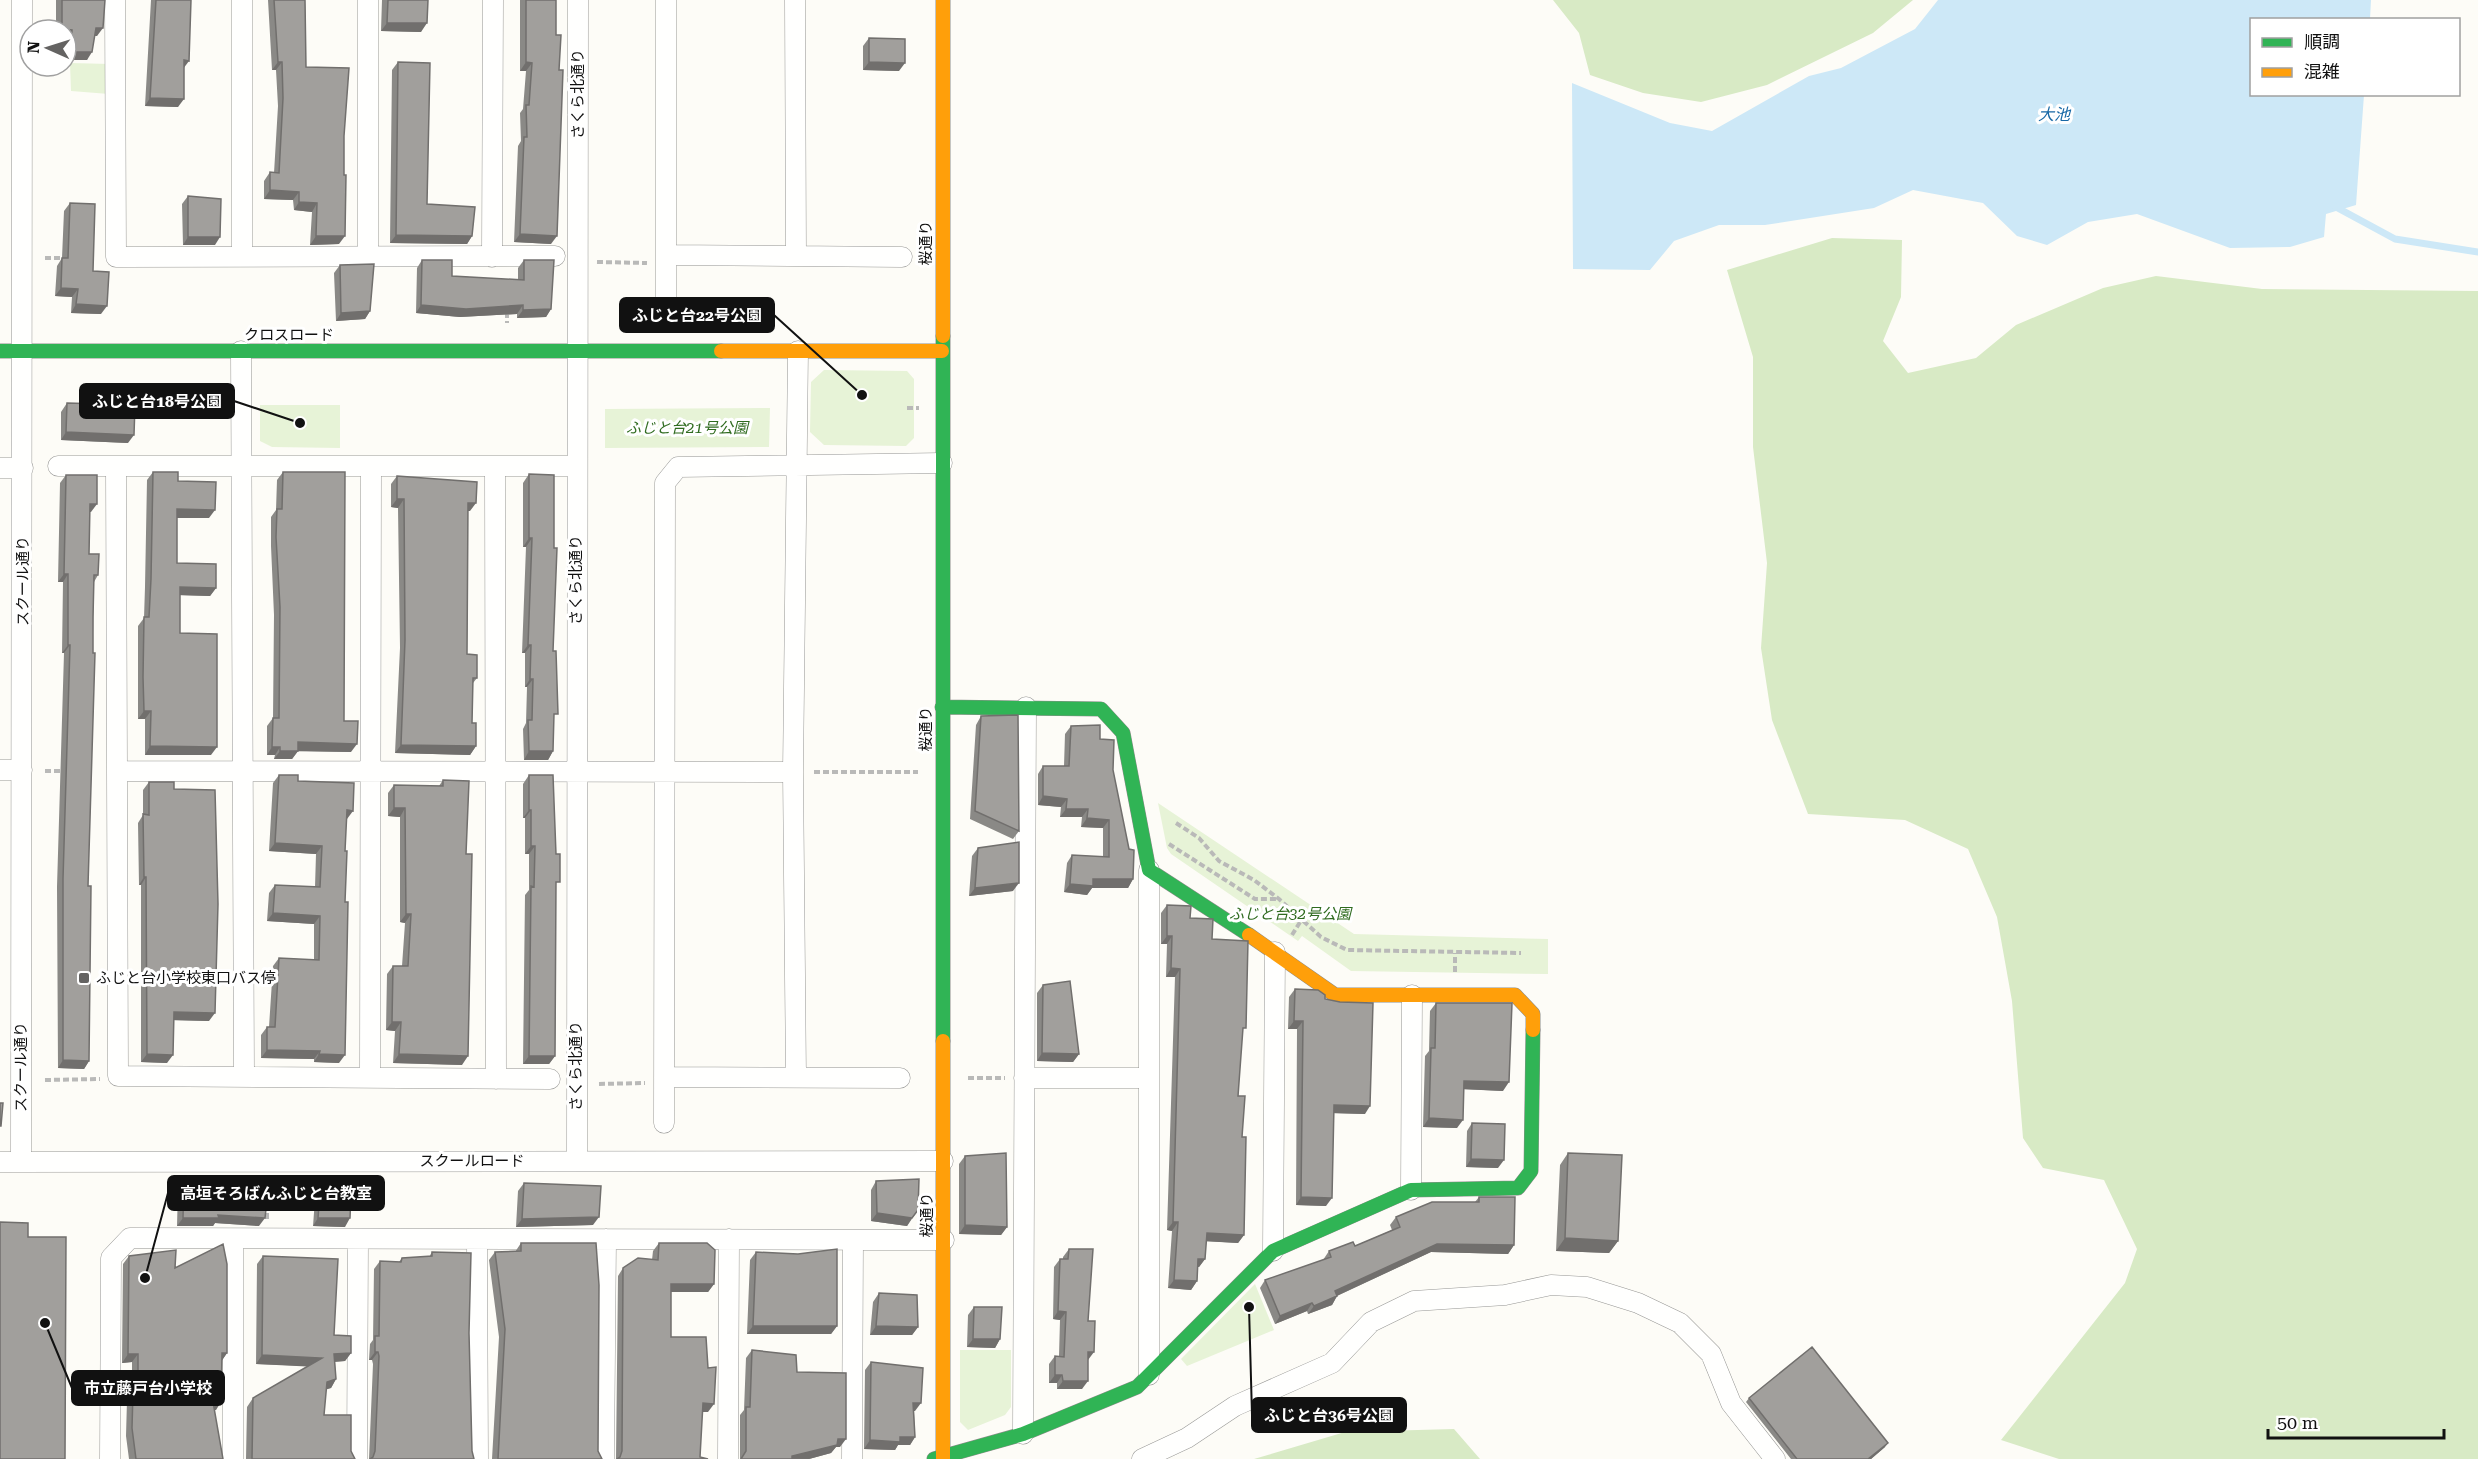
<svg xmlns="http://www.w3.org/2000/svg" width="2478" height="1459" viewBox="0 0 2478 1459" font-family="'Roboto Serif','Noto Sans JP',serif">
<style>
.green{fill:#e7f3d7}
.forest{fill:#d8eac5}
.water{fill:#cde8f7}
.lines{fill:none;stroke-linecap:round;stroke-linejoin:round}
.stream{stroke:#cde8f7;stroke-width:7}
.street-casing{stroke:#979795;stroke-width:21}
.fast-casing{stroke:#8e8d8b;stroke-width:15}
.slow-casing{stroke:#8e8d8b;stroke-width:15}
.path{stroke:#b9b9b8;stroke-width:4;stroke-dasharray:6 3;stroke-linecap:butt}
.street{stroke:#fffffe;stroke-width:20}
.fast{stroke:#30b455;stroke-width:14}
.slow{stroke:#ff9f0a;stroke-width:14}
.wall{fill:#8a8986}
.shaded-wall{fill:#716f6d}
.building{fill:#a19f9c;stroke:#716f6d;stroke-width:1.5}
.poi-dot{fill:#646362;stroke:#fff;stroke-width:2}
.labels{text-anchor:middle;dominant-baseline:central;stroke-width:6;stroke-linejoin:round;paint-order:stroke}
.street-label{font-size:15px;fill:#111;stroke:#fff}
.park-label{font-size:15px;font-style:italic;fill:#2f6b1f;stroke:#fff}
.poi-label{font-size:15px;fill:#111;stroke:#fff;text-anchor:start}
.water-label{font-size:16px;font-style:italic;fill:#1768a6;stroke:#fff}
.leader{fill:none;stroke:#111;stroke-width:2}
.callout-dot{fill:#111;stroke:#fff;stroke-width:2}
.callout{fill:#111;stroke:#111;stroke-width:2}
.callout-label{font-size:16px;text-anchor:middle;font-weight:bold;fill:#fff}
</style>
<rect width="100%" height="100%" fill="#fdfcf7"/>
<path class="green" d="M70 63 110 64 109 94 71 91Z
M824 370 907 371 914 379V438L906 446 824 445 810 432 811 382Z
M260 405H340V448L272 447 260 441Z
M770 408 769 447 605 448V409Z
M1158 803 1354 934 1548 939V974L1351 971 1302 936 1298 941 1171 854 1167 848Z
M1255 1284 1274 1330 1187 1366 1181 1359Z
M960 1350H1011V1407L1005 1415 968 1430 960 1422Z"/>
<path class="forest" d="M1553 0H1913L1873 33 1767 85 1701 102 1643 93 1590 75 1579 33Z
M1832 238 1902 240 1901 297 1883 341 1908 373 1976 358 2016 325 2103 288 2156 276 2262 289 2478 291V1459H2059L2001 1440 2125 1283 2137 1249 2104 1180 2043 1168 2023 1138 2012 1001 1997 917 1968 849 1905 820 1808 814 1772 720 1761 648 1767 563 1753 447V357L1727 270Z
M1454 1429 1480 1459H1254L1345 1432Z"/>
<path class="water" d="M1938 0H2371L2370 19 2252 20V94L2364 95 2356 205 2326 214 2324 237 2290 247 2230 248 2137 214 2088 222 2047 245 2017 236 1983 203 1913 190 1874 208 1765 225H1719L1674 241 1650 270 1573 269 1572 83 1670 123 1712 131 1809 76 1841 68 1915 29Z"/>
<g class="lines">
<path class="stream" d="M2334 206 2395 239 2478 252"/>
<g class="street-casing">
<path id="street" d="M115 0 116 257 555 256
M666 0V307
M795 0 796 255
M666 255 902 257
M242 257V0
M368 257V0
M492 257 493 0
M241 351 244 1077
M58 466H577
M116 466 118 1076 550 1079
M495 466 496 1079
M0 468H23
M0 770H22
M117 771 793 772
M1149 870V1375
M664 1077 900 1078
M796 1077 793 772 798 351
M370 1078 371 466
M1024 1078H1148
M664 1123 665 483 678 467 942 463
M21 1161 22 0
M577 1161 578 0
M0 1162 943 1161
M1411 1190 1412 995
M477 1239 478 1459
M1273 1251 1275 952
M1023 1434 1026 707
M110 1459 111 1258 130 1238 944 1240
M233 1459V1240
M357 1459 358 1240
M604 1459 606 1239
M728 1459 729 1239
M852 1459 853 1240
M1142 1459 1187 1438 1235 1406 1332 1363 1371 1322 1414 1301 1505 1295 1551 1285 1587 1287 1638 1303 1680 1323 1711 1354 1731 1403 1775 1459"/>
</g>
<g class="fast-casing">
<path id="fast" d="M943 336V1041
M0 351H721
M942 707 1101 709 1123 733 1149 870 1249 935
M934 1459 1023 1434 1137 1387 1273 1251 1411 1190 1518 1188 1531 1171 1533 1030"/>
</g>
<g class="slow-casing">
<path id="slow" d="M943 0V336
M721 351H942
M1249 935 1335 995H1515L1533 1014V1030
M943 1041V1459"/>
</g>
<path class="path" d="M45 258H67
M597 262 647 263
M507 312V323
M907 408H919
M45 771H65
M814 772H918
M1176 823 1199 838 1219 861 1254 880 1279 899 1321 937 1347 950 1521 953
M1169 844 1255 899H1278
M1292 935 1302 919
M1455 972V953
M968 1078H1005
M45 1080 100 1079
M599 1084 645 1083
M267 1219V1181"/>
<use href="#street" class="street"/>
<use href="#fast" class="fast"/>
<use href="#slow" class="slow"/>
</g>
<path class="wall" d="M56 0H105L97 36H95L87 60H66V30H56Z
M151 0H191L184 68 178 107 145 106Z
M268 0H305L306 67 344 136 339 244 310 245 312 212 294 210 293 200 264 199V181L270 172 274 173 278 106 276 70H272Z
M382 0H428L421 32 381 31Z
M520 0H556L551 244 514 242 518 146 521 141 520 113 523 109 526 71H520Z
M869 38 899 71 863 70V46Z
M398 62 427 204 472 236 467 244 390 243 392 70Z
M188 196 215 245H183L182 204Z
M70 203 93 271 101 314 71 313 72 297 55 296 57 266 62 258 64 211Z
M422 260 452 276 518 280V268L524 260 551 309 546 317 517 318V314L460 317 416 313 417 268Z
M340 265 370 311 365 319 336 321 334 273Z
M67 403 128 443 61 440V412Z
M153 472 178 481 209 518H177V563L216 588 210 596 180 595V633L211 755H145V719H138V626L144 618 145 587 147 480Z
M283 472 344 721 351 752 298 751 292 759H274L275 755H267V726L273 718 274 615 271 546V517L276 510 277 480Z
M529 474 553 651V751L548 760H524L523 729 526 723 527 687H525V653H522L526 547H523V483Z
M66 475 91 512H90L89 554 98 575 94 582 88 886 89 1061 84 1069 58 1068 57 887 64 653H62L63 582H58L60 483Z
M397 476 470 511H468L467 654 477 678 473 683 472 723 476 746 470 755 395 753 400 648 398 508 391 507V484Z
M981 716 1019 831 1013 839 970 819 976 725Z
M1071 726 1100 739 1113 770 1133 879 1128 888H1092L1087 895 1064 892 1067 863 1072 855 1103 857V828L1081 827 1082 817H1060L1061 807 1038 805V774L1043 766H1064L1065 734Z
M279 775 298 781 347 819H346L345 851V902L339 1063 314 1062V1059L261 1058V1035L267 1027H269L273 966 279 958 314 960V924L267 921 269 893 275 885 315 887 316 854 269 851 273 783Z
M529 775 556 887 555 1056 549 1064H523L525 895 529 890V854H525V818H523V784Z
M443 780 466 854 462 1065 393 1063 395 1031 386 1030 387 974 393 966H402L405 923 400 922V817L388 816V793L394 785 439 786Z
M149 782 174 789 209 1021 173 1020 167 1063 141 1062V885H139L138 823 143 815V790Z
M978 848 1013 891 969 896 972 856Z
M1167 905 1190 918 1212 939 1242 1033 1238 1096 1242 1137 1244 1235 1238 1243 1206 1241 1205 1259 1199 1267H1198L1197 1281 1191 1290 1168 1288 1172 1231 1167 1230 1175 977H1166L1167 944H1161V913Z
M1043 985 1079 1054 1073 1062 1037 1061V993Z
M1295 989 1325 999 1365 1114 1334 1113 1326 1206 1296 1205 1297 1029H1288L1289 997Z
M1436 1003 1503 1091 1464 1089 1457 1128 1423 1127 1425 1056 1429 1051 1430 1011Z
M1472 1123 1498 1168 1466 1167 1467 1131Z
M1568 1153 1618 1241 1609 1253 1556 1251 1560 1165Z
M965 1156 1007 1227 1001 1235 959 1234V1164Z
M184 1179 259 1226 215 1223 213 1226H177L178 1188Z
M876 1181 918 1210 907 1226 871 1221V1190Z
M524 1183 593 1225 516 1227 518 1191Z
M320 1191 345 1227 313 1226 315 1199Z
M1479 1197 1514 1245 1508 1254 1431 1252 1337 1296 1332 1305 1308 1314 1307 1311 1275 1324 1260 1288 1265 1280 1323 1260 1329 1251 1355 1246 1392 1230 1390 1225 1396 1217 1475 1202Z
M521 1243 598 1451 602 1459H492L499 1337 489 1260 495 1252H515Z
M659 1243 714 1284 708 1292H671V1337L708 1412H702L700 1457 616 1459 618 1276 623 1268 652 1260 653 1251Z
M1069 1249 1088 1321V1360L1082 1389H1057V1383H1049V1364L1055 1356H1059L1060 1320 1053 1319 1054 1267 1060 1259H1063V1257Z
M432 1252 469 1333 472 1451 369 1459 373 1364 372 1360H369L370 1344 373 1340 374 1269 380 1261 399 1262 402 1258 429 1257Z
M756 1252 837 1326 831 1334H747L750 1260Z
M129 1256 175 1268 227 1353 222 1360 216 1410H214L223 1459H129L126 1436 127 1400 132 1393V1362L122 1363 123 1264Z
M263 1256 351 1353 345 1361 335 1362 336 1379 331 1388 326 1389 324 1415 351 1451 355 1459H246L247 1407 253 1398 309 1366 256 1364 257 1264Z
M879 1293 918 1327 912 1335H870L873 1302Z
M974 1307 1000 1339 995 1348 967 1347 968 1315Z
M752 1350 797 1372 840 1447H836L831 1453 809 1459H740V1415L744 1410 746 1358Z
M871 1362 915 1411H914L915 1437 910 1445H898L895 1450 864 1449 865 1370Z
M1749 1398 1885 1447 1871 1459H1791L1746 1402Z"/>
<path class="shaded-wall" d="M387 23H427L421 32 381 31Z
M96 28H103L97 36H90Z
M62 29 72 30 66 38V30H61Z
M71 52H92L87 60H66Z
M184 60 189 61 183 69Z
M278 62H282L276 70H272Z
M526 62 532 63 526 71H520Z
M869 62 905 63 899 71 863 70Z
M150 98 184 99 178 107 145 106Z
M270 190 299 192 293 200 264 199Z
M299 202 317 203 312 212 294 210Z
M520 234 557 236 551 244 514 242Z
M396 235 472 236 467 244 390 243Z
M316 236H345L339 244 310 245Z
M188 237H220L215 245H183Z
M61 288 78 289 72 297 55 296Z
M76 304 107 306 101 314 71 313Z
M421 305H523L517 314 460 317 416 313Z
M551 309 546 317 517 318 523 310Z
M370 311 365 319 336 321 341 313Z
M66 432 134 435 128 443 61 440Z
M397 499H404L398 508 391 507Z
M468 503H476L470 511H462Z
M90 504H97L91 512H84Z
M177 509 215 510 209 518H171Z
M529 538H532L526 547H523Z
M64 574H68L63 582H58Z
M180 587 216 588 210 596 175 595Z
M68 645H70L64 653H62Z
M528 645H531L525 653H522Z
M530 679H533L527 687H525Z
M144 711H151L145 719H138Z
M298 742 357 744 351 752 292 751Z
M401 745 476 746 470 755 395 753Z
M150 746 217 747 211 755H145Z
M272 747H280L275 755H267Z
M280 751H298L292 759H274Z
M529 751H553L548 760H524Z
M1043 796 1067 799 1061 807 1038 805Z
M394 808H405L400 817 388 816Z
M1066 809H1088L1082 817H1060Z
M347 810 353 811 347 819H341Z
M529 810H531L525 818H523Z
M1087 818 1109 820 1103 828 1081 827Z
M275 843 322 846 316 854 269 851Z
M531 846H535L529 854H525Z
M144 877H146L141 885H139Z
M1093 879H1133L1128 888H1092L1087 895 1064 892 1070 884Z
M1019 883 1013 891 969 896 975 888Z
M273 913 320 916 314 924 267 921Z
M406 914H411L405 923 400 922Z
M1167 936H1172L1167 944H1161Z
M1171 968 1180 969 1175 977H1166Z
M174 1012 215 1013 209 1021 168 1020Z
M1294 1021H1303L1297 1029H1288Z
M392 1022H401L395 1031 386 1030Z
M267 1050 320 1051 314 1059 261 1058Z
M1042 1053 1079 1054 1073 1062 1037 1061Z
M147 1054 173 1055 167 1063 141 1062Z
M319 1054 345 1055 339 1063 314 1062Z
M399 1054 468 1056 462 1065 393 1063Z
M529 1056H555L549 1064H523Z
M63 1060 89 1061 84 1069 58 1068Z
M1464 1081 1509 1082 1503 1091 1459 1089Z
M1334 1105 1370 1106 1365 1114 1328 1113Z
M1429 1118 1463 1120 1457 1128 1423 1127Z
M1471 1159 1504 1160 1498 1168 1466 1167Z
M1301 1197 1332 1198 1326 1206 1296 1205Z
M877 1213 912 1218 907 1226 871 1221Z
M218 1215 265 1218 259 1226 215 1223 213 1226H177L183 1218Z
M599 1217 593 1225 516 1227 522 1219Z
M318 1218H350L345 1227 313 1226Z
M1173 1222H1178L1172 1231 1167 1230Z
M965 1225 1007 1227 1001 1235 959 1234Z
M1207 1233 1244 1235 1238 1243 1201 1241Z
M1565 1238 1618 1241 1609 1253 1556 1251Z
M1437 1244 1514 1245 1508 1254 1431 1252 1330 1299 1335 1291Z
M1198 1259H1205L1199 1267H1192Z
M1174 1280 1197 1281 1191 1290 1168 1288Z
M671 1284H714L708 1292H666Z
M1337 1296 1332 1305 1308 1314 1314 1306Z
M1312 1303 1307 1311 1275 1324 1280 1316Z
M1058 1311 1066 1312 1060 1320 1053 1319Z
M753 1326H837L831 1334H747Z
M876 1326 918 1327 912 1335H870Z
M973 1339H1000L995 1348 967 1347Z
M375 1352H378L372 1360H369Z
M1088 1352H1094L1088 1360Z
M222 1353H227L221 1362Z
M351 1353 345 1361 328 1362 334 1354Z
M128 1354H138L132 1362 122 1363Z
M262 1355 322 1358 317 1367 256 1364Z
M1055 1375H1062L1057 1383H1049Z
M336 1379 331 1388 321 1391 327 1382Z
M1063 1381H1088L1082 1389H1057Z
M213 1402H221L216 1410H207Z
M703 1403 714 1404 708 1412H697Z
M913 1403H921L915 1411H908Z
M900 1437H915L910 1445H898L895 1450 864 1449 870 1440Z
M838 1439H846L840 1447H836L831 1453 809 1459H790L792 1456Z
M1888 1443 1885 1447 1871 1459H1868Z"/>
<path class="building" d="M62 0H105L103 28H96L92 52H71L72 30 62 29Z
M156 0H191L189 61 184 60V99L150 98Z
M274 0H305L306 67 349 68 344 136V175H346L345 236H316L317 203 299 202V192L270 190V172L279 173 283 98 282 62H278Z
M388 0H428L427 23H387Z
M526 0H556V35H561L559 70H563L557 236 520 234 524 137H527L526 105H529L532 63 526 62Z
M869 38 905 39V63L869 62Z
M398 62 430 63 427 204 475 207 472 236 396 235Z
M188 196 221 199 220 237H188Z
M70 203 95 204 93 271 109 272 107 306 76 304 78 289 61 288 62 258H68Z
M422 260H452V276L524 280V260H554L551 309 523 310V305L466 309 421 305Z
M374 264 370 311 341 313 340 265Z
M67 403 135 405 134 435 66 432Z
M153 472H178V481L216 482 215 510 177 509V563L216 564V588L180 587V633L217 634V747L150 746 151 711H144L143 677 144 617H149L151 579Z
M283 472H345L344 721H358L357 744 298 742V751H280V747H272L273 718H279L280 607 276 537 277 509H282Z
M529 474 554 475V548H557L553 651H556L558 714H554L553 751H529L528 720H532L533 679H530L531 645H528L532 538H529Z
M66 475H97V504H90L89 554H99L98 575H94L93 617V653H95L88 886H91L89 1061 63 1060V879L70 645H68V574H64Z
M397 476 477 482 476 503H468L467 654 477 655V678H473L472 723H476V746L401 745 405 640 404 499H397Z
M1018 715 1019 831 975 811 981 716Z
M1100 725V739L1114 740 1113 770 1129 849 1134 850 1133 879H1093V886L1070 884 1072 855 1109 857V820L1087 818 1088 809H1066L1067 799 1043 796V766H1069L1071 726Z
M279 775H298V781L354 783 353 811 347 810 345 851H347L345 902H348L345 1055 319 1054 320 1051 267 1050V1027H275L279 958 319 960 320 916 273 913 275 885 320 887 322 846 275 843Z
M529 775H553L556 854H560V882H556L555 1056H529L531 886 534 887 535 846H531V810H529Z
M443 780 469 781 466 854H472L468 1056 399 1054 401 1022H392L393 966H408L411 914H406L405 808H394V785L443 786Z
M149 782H174V789L215 790 218 904 215 1013 174 1012 173 1055 147 1054 146 877H144L143 814 149 815Z
M1019 842V883L975 888 978 848Z
M1167 905 1191 906 1190 918 1213 919 1212 939 1248 941 1246 1028H1243L1238 1096H1245L1242 1137H1246L1244 1235 1207 1233 1205 1259H1198L1197 1281 1174 1280 1178 1222H1173L1180 969 1171 968 1172 936H1167Z
M1070 981 1079 1054 1042 1053 1043 985Z
M1295 989 1318 990 1325 995V999L1340 1002 1373 1003 1370 1106 1334 1105 1332 1198 1301 1197 1303 1021H1294Z
M1436 1003H1512L1509 1082 1464 1081 1463 1120 1429 1118 1431 1048H1435Z
M0 1103H3L1 1126H0Z
M1472 1123 1505 1124 1504 1160 1471 1159Z
M1006 1153 1007 1227 965 1225V1156Z
M1568 1153 1622 1155 1618 1241 1565 1238Z
M184 1179H258L268 1191 265 1218 218 1215 219 1218H183Z
M919 1179 918 1210 912 1218 877 1213 876 1181Z
M524 1183 601 1186 599 1217 522 1219Z
M320 1191 351 1194 350 1218H318Z
M1479 1197H1515L1514 1245 1437 1244 1335 1291 1337 1296 1314 1306 1312 1303 1280 1316 1265 1280 1331 1257 1329 1251 1353 1242 1355 1246 1400 1227 1396 1217 1432 1202H1479Z
M0 1222 28 1223V1237H66L65 1459H0Z
M521 1243H596L599 1285 598 1451 602 1459H498L505 1329 495 1252 521 1251Z
M659 1243H707L715 1250 714 1284H671V1337H706L708 1368 716 1367 714 1404 703 1403 700 1457 708 1459H617L620 1457 622 1451 623 1268 638 1258 658 1260Z
M223 1244 227 1264V1353H222L221 1402H213L223 1459H136L132 1428 133 1392 138 1391V1354H128L129 1256 176 1250 175 1268Z
M837 1249V1326H753L756 1252 798 1254Z
M1069 1249H1093L1088 1321H1095L1094 1352H1088V1381H1063L1062 1375H1055V1356L1064 1357 1066 1312 1058 1311 1060 1259H1068Z
M432 1252 471 1253 469 1333 472 1451 474 1459H370L373 1457 375 1451 379 1356 378 1352H375V1336H379L380 1261 401 1262 402 1258 432 1256Z
M263 1256 338 1259 334 1335 351 1336V1353L334 1354 336 1379 327 1382 324 1415H351V1451L355 1459H252L253 1398 322 1358 262 1355Z
M879 1293 917 1295 918 1327 876 1326Z
M974 1307H1002L1000 1339H973Z
M1812 1347 1888 1443 1868 1459H1797L1749 1398Z
M752 1350 796 1355 797 1372 846 1373V1439H838L837 1445 792 1456V1459H741L746 1451V1407H750Z
M871 1362 923 1368 921 1403H913L915 1437H900V1442L870 1440Z"/>
<rect class="poi-dot" x="78" y="972" width="12" height="12" rx="3"/>
<g class="labels">
<g class="street-label">
<text transform="translate(578 94) rotate(-90)">さくら北通り</text>
<text transform="translate(926 243) rotate(-90)">桜通り</text>
<text x="289" y="335">クロスロード</text>
<text transform="translate(576 580) rotate(-90)">さくら北通り</text>
<text transform="translate(23 581) rotate(-90)">スクール通り</text>
<text transform="translate(926 729) rotate(-90)">桜通り</text>
<text transform="translate(576 1066) rotate(-90)">さくら北通り</text>
<text transform="translate(21 1067) rotate(-90)">スクール通り</text>
<text x="472" y="1161">スクールロード</text>
<text transform="translate(927 1215) rotate(-90)">桜通り</text>
</g>
<g class="park-label">
<text x="687" y="428">ふじと台21号公園</text>
<text x="1290" y="914">ふじと台32号公園</text>
</g>
<g class="poi-label">
<text x="96" y="978">ふじと台小学校東口バス停</text>
</g>
<g class="water-label">
<text x="2054" y="114">大池</text>
</g>
</g>
<path class="leader" d="M862 395L774 315M300 423L234 401M145 1278L168 1193M45 1323L72 1388M1249 1307L1252 1415"/>
<g class="callout-dot">
<circle cx="862" cy="395" r="6"/>
<circle cx="300" cy="423" r="6"/>
<circle cx="145" cy="1278" r="6"/>
<circle cx="45" cy="1323" r="6"/>
<circle cx="1249" cy="1307" r="6"/>
</g>
<g class="callout">
<rect x="620" y="298" width="154" height="34" rx="6"/>
<rect x="80" y="384" width="154" height="34" rx="6"/>
<rect x="168" y="1176" width="216" height="34" rx="6"/>
<rect x="72" y="1371" width="152" height="34" rx="6"/>
<rect x="1252" y="1398" width="154" height="34" rx="6"/>
</g>
<g class="callout-label">
<text x="697" y="321">ふじと台22号公園</text>
<text x="157" y="407">ふじと台18号公園</text>
<text x="276" y="1199">高垣そろばんふじと台教室</text>
<text x="148" y="1394">市立藤戸台小学校</text>
<text x="1329" y="1421">ふじと台36号公園</text>
</g>
<rect x="2250" y="18" width="210" height="78" fill="#ffffff" stroke="#a0a0a0" stroke-width="1.5"/>
<rect x="2262" y="38" width="30" height="9" fill="#30b455" stroke="#a0a0a0" stroke-width="1.5"/>
<text x="2304" y="48" font-size="18" fill="#111111">順調</text>
<rect x="2262" y="68" width="30" height="9" fill="#ff9f0a" stroke="#a0a0a0" stroke-width="1.5"/>
<text x="2304" y="78" font-size="18" fill="#111111">混雑</text>
<g transform="translate(48 48) rotate(273)"><circle r="28" fill="#ffffff" stroke="#a0a0a0" stroke-width="1.5"/>
<path d="M0-4.5L10 22L0 15L-10 22Z" fill="#646362"/>
<text y="-9" font-size="16" font-weight="bold" text-anchor="middle" fill="#111111">N</text>
</g>
<path d="M2268 1429v9h176v-9" fill="none" stroke="#111111" stroke-width="3"/>
<text x="2277" y="1429" font-size="18" fill="#111111" stroke="#ffffff" stroke-width="4.5" paint-order="stroke">50 m</text>
</svg>
